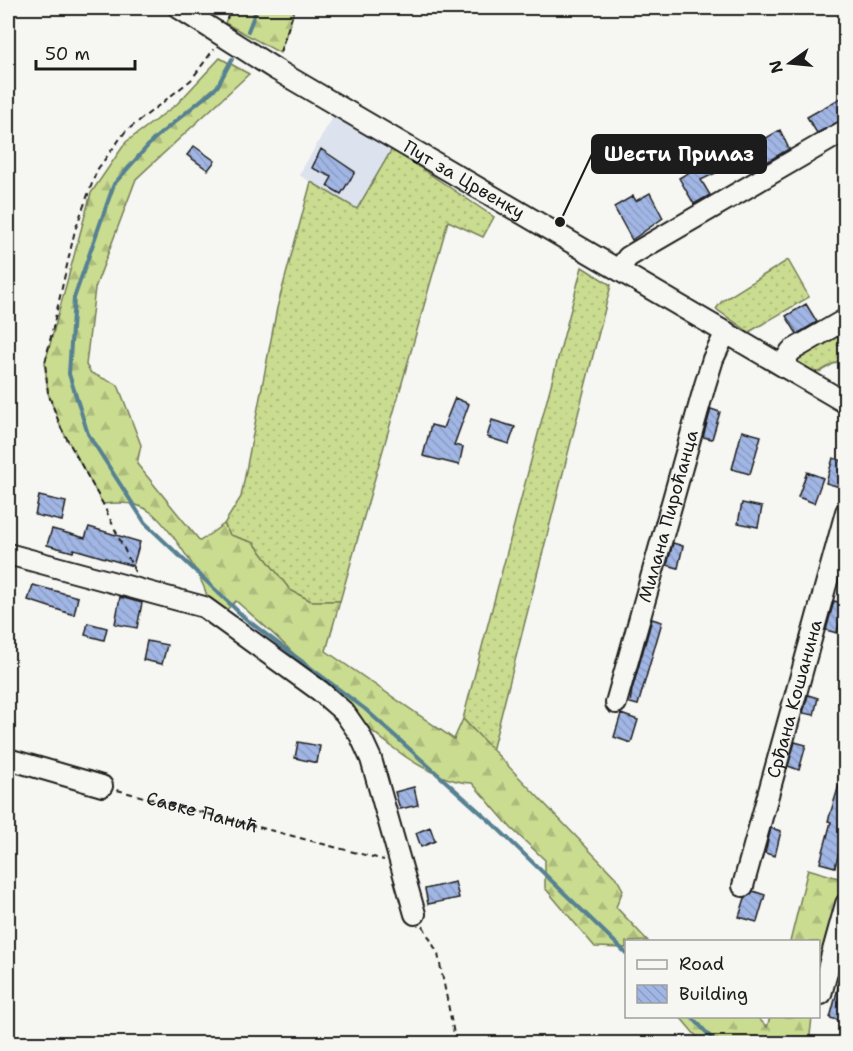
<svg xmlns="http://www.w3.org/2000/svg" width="853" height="1051" viewBox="0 0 853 1051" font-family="'Shantell Sans',sans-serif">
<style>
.built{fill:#dce3ee}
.grass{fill:url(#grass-dots);stroke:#737c56;stroke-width:1.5}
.forest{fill:url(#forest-firs);stroke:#737c56;stroke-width:1.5}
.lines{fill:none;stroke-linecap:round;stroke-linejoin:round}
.stream{stroke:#578192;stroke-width:4}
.building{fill:url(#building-back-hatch);stroke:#1c1c1c;stroke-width:1.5}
.minor-casing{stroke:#1c1c1c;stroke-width:24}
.path{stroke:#1c1c1c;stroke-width:2;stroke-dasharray:6 4.5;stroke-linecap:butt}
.minor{stroke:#f6f6f2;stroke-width:20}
.labels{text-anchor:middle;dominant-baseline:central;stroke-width:4.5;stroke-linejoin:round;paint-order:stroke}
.street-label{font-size:18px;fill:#1c1c1c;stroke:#f6f6f2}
.leader{fill:none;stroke:#1c1c1c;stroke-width:2}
.callout-dot{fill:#1c1c1c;stroke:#f6f6f2;stroke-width:2}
.callout{fill:#1c1c1c;stroke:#1c1c1c;stroke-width:2}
.callout-label{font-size:20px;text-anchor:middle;font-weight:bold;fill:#fff}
</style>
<defs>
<pattern id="grass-dots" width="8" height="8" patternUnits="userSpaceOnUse" patternTransform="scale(1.5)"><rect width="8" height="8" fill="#cadc90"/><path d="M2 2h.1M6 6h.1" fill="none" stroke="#adbc7c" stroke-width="1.8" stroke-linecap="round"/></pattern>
<pattern id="forest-firs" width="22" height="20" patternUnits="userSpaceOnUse" patternTransform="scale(1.5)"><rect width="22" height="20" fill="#cadc90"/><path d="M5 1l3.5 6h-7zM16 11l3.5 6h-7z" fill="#adbc7c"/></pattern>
<pattern id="building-back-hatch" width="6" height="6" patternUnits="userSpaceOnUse" patternTransform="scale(1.5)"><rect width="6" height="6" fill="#a1b6e4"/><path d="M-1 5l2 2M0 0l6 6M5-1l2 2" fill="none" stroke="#8a9cc3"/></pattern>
</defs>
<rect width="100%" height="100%" fill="#f6f6f2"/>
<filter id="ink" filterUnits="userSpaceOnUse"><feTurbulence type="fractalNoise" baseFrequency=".0167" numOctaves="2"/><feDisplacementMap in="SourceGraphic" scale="12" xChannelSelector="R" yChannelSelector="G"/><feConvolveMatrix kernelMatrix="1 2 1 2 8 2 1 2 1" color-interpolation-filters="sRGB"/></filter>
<g filter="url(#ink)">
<path class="built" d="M334 115 392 149 357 209 299 175Z"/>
<path class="grass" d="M392 149 494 217 483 237 448 221 340 601H311L290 590 254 543 230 535 224 524 241 497 277 308 311 182 357 209Z
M788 260 809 297 749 332 716 309 722 301Z
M582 267 611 285 492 751 463 719Z
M845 325V357L821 371 810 374 790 360Z"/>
<path class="forest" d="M231 8H295L280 53 225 23Z
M220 58 249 74 136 179 95 288 86 365 91 373 118 385 141 445 137 464 200 541 224 524 230 535 254 543 290 590 311 601H340L326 651 454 739 463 719 617 879 623 890 616 907 648 941 626 942V948L595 947 545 888V860L511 828 472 783C410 782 329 690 287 647 271 631 253 616 236 601L222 614C206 603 210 601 203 585 195 566 167 525 152 513 139 502 118 502 103 504L61 428 48 393 45 363 91 193 126 142 177 104Z
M808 869 845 880 819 980 818 942H790Z
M680 1017H757L767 1027 770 1017H812L809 1044 702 1043Z"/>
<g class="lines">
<path class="stream" d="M248 31 257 8
M232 59 217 87 154 139 114 184 74 298 69 374 88 434 145 523 246 619 365 709 492 823 626 953
M691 1016 717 1044"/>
</g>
<path class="building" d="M846 95V118L817 133 807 117Z
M780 130 789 149 751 171 739 150 755 141 756 144Z
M719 144 724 153 720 155 726 168 701 180 710 195 694 204 679 178 707 162 702 151Z
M194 146 215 161 208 170 187 155Z
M321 149 355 172 341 194 327 186 332 177 312 168Z
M650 193 663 218 632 240 614 207 633 196 636 201Z
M806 304 817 322 797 334 786 316Z
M455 398 469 404 454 445 463 447 459 465 423 456 431 425 443 428Z
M711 409 720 412 712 439 703 437Z
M492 420 515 427 509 444 487 437Z
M742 431 761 436 750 474 732 469Z
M833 458 846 462 843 488 826 483Z
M807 472 823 478 814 503 798 497Z
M39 496 66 502 62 521 35 515Z
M742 503 762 507 758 527 738 523Z
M89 527 140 542 133 566 74 549 73 552 47 545 52 529 85 538Z
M673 543 683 546 678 568 667 565Z
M33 585 78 597 74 615 28 600Z
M120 597 142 603 137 628 115 624Z
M834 601 844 603 837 633 826 630Z
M652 619 662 622 638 705 630 703 632 690Z
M88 623 107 628 104 640 85 635Z
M147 641 167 645 162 664 143 660Z
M808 695 818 698 814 715 803 713Z
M621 714 638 720 631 743 614 737Z
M298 742 320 746 317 763 295 758Z
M795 742 806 745 799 770 788 766Z
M843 772H846V828L835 867 820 863 831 822 828 821Z
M414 787 418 805 400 809 395 792Z
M430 827 435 841 421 847 416 833Z
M771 828 781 831 775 856 765 853Z
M455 882 459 898 428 904 425 889Z
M753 891 765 895 757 922 739 917 745 898Z
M842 973H846V1022L830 1018Z"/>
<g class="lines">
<g class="minor-casing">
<g id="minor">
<path id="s2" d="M179 8 275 69 846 403"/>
<path d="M619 269 628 257 643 248 846 130"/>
<path d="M782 365 791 351 846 319"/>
<path d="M8 554 204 607 320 691 344 712 360 735 371 759 415 914"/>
<path id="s3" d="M616 703 705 385 713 359 726 332"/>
<path d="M8 759 102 786"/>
<path id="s4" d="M743 886 846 512"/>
<path d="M821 994 846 904"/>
</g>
</g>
<g class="path">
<path d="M227 19 231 8"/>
<path d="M280 52 295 8"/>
<path d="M135 572 103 504 61 428 48 393 45 363 75 230 97 170 125 132 191 80 214 49"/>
<path id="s1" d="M117 790 384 860"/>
<path d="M423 926 438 954 456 1044"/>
</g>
<use href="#minor" class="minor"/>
</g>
</g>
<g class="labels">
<g class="street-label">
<text stroke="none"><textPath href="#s2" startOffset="333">Пут за Црвенку</textPath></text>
<text stroke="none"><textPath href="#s3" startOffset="194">Милана Пироћанца</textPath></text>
<text stroke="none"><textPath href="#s4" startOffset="194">Срђана Кошанина</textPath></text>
<text stroke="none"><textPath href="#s1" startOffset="88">Савке Панић</textPath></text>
</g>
</g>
<path class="leader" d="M560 222L592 154"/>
<circle class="callout-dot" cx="560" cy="222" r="6"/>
<rect class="callout" x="592" y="135" width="174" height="38" rx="6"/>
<g class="callout-label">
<text x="679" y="161">Шести Прилаз</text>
</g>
<rect width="853" height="1051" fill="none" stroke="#f6f6f2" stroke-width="30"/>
<rect x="15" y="15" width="823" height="1021" fill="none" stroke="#1c1c1c" stroke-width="2" filter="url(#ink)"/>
<rect x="625" y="940" width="195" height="78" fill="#f6f6f2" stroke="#9f9f9c" stroke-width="1.5"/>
<rect x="637" y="960" width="30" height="9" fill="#f6f6f2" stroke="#9f9f9c" stroke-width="1.5"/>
<text x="679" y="970" font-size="18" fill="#1c1c1c">Road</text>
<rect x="637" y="985" width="30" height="18" fill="url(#building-back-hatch)" stroke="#9f9f9c" stroke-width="1.5"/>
<text x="679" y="1000" font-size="18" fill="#1c1c1c">Building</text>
<g transform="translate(790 63) rotate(255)" stroke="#f6f6f2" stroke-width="4.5" paint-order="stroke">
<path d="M0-4.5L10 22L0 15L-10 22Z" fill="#1c1c1c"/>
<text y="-9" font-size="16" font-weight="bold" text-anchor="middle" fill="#1c1c1c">N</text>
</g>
<path d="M36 60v9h99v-9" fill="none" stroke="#1c1c1c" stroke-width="3"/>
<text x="45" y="60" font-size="18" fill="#1c1c1c" stroke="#f6f6f2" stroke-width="4.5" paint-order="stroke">50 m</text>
</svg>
